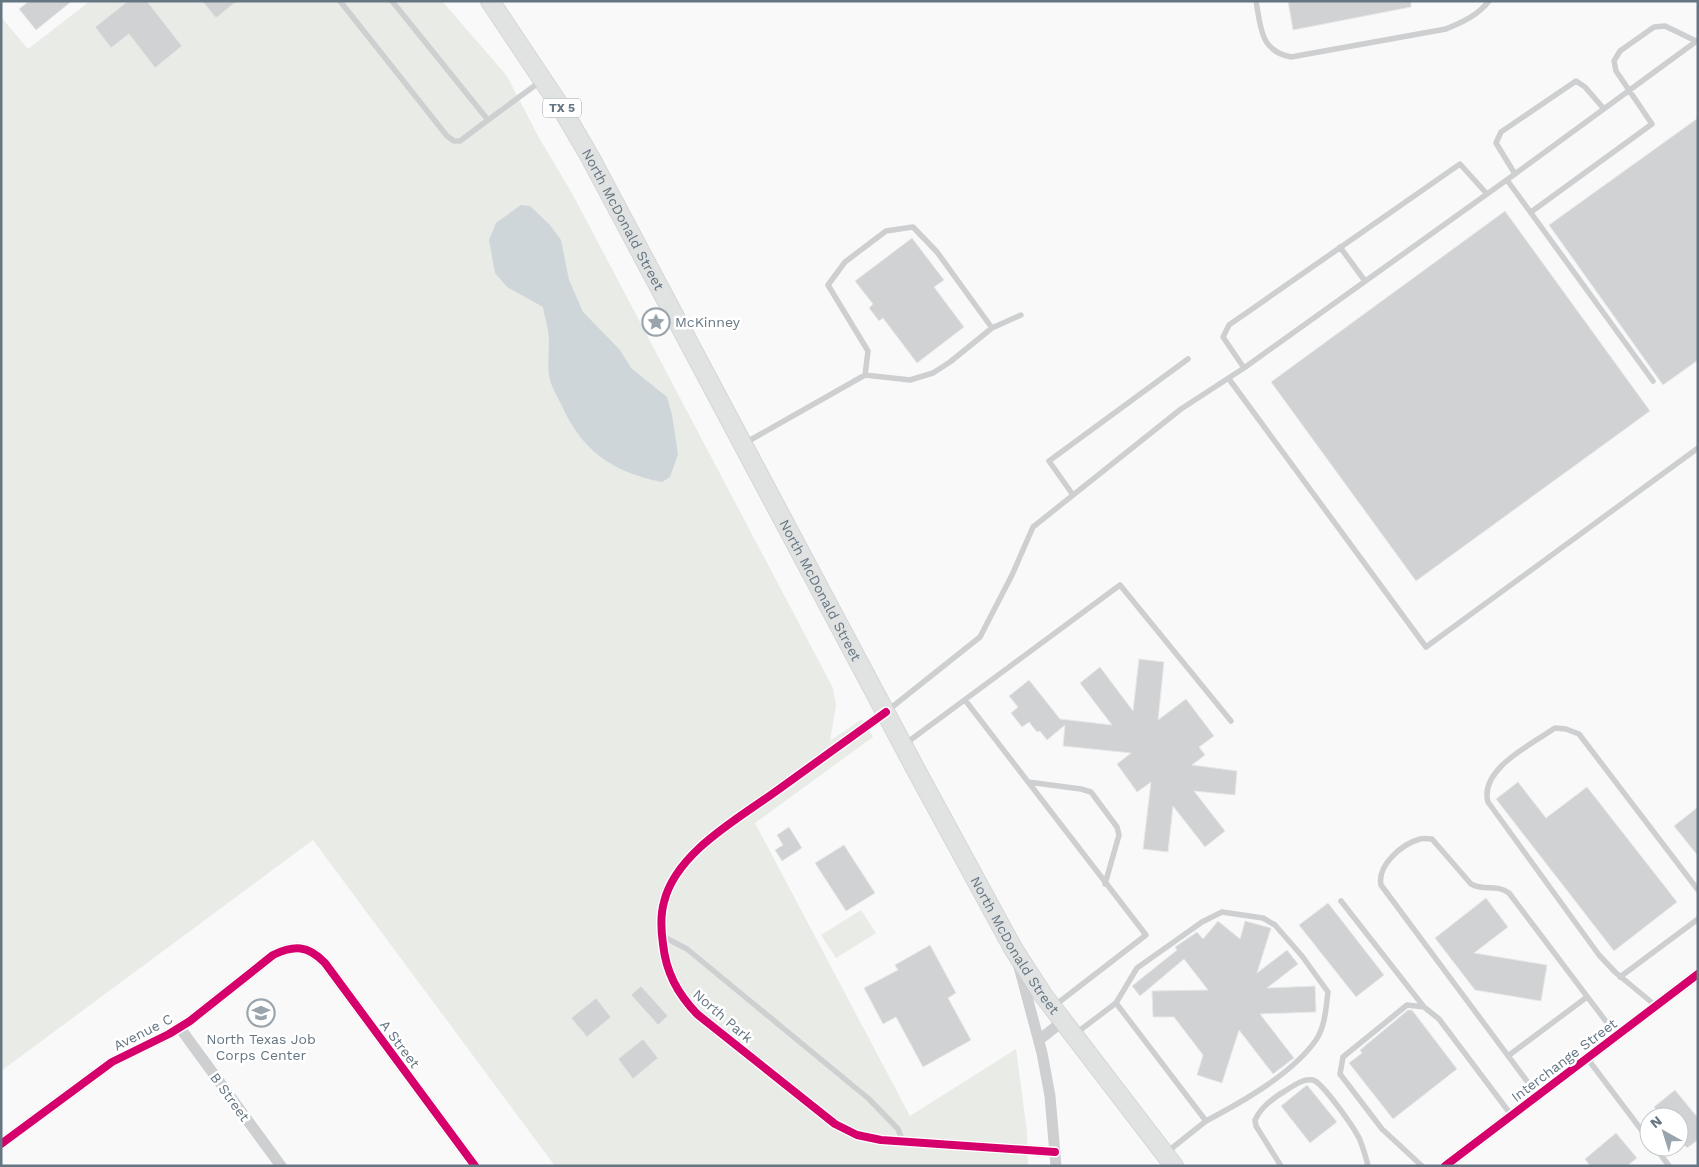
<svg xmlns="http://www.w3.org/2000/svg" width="1699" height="1167" viewBox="0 0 1699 1167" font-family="'Work Sans',sans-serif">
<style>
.green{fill:#e8ebe6}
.water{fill:#ced6d9}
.building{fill:#d0d2d3;stroke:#e8e8e8}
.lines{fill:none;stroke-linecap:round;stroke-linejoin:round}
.primary-casing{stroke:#d5d6d7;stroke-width:20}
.service{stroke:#cecfd0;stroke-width:5.5}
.minor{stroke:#cecfd0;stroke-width:11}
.primary{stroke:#e1e2e2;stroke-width:18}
.cycleway-casing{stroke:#fff;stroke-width:11}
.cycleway{stroke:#d6006c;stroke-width:8}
.labels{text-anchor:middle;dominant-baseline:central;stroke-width:5;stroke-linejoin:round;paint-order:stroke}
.shield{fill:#fff;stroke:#939fa8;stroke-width:1}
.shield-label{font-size:12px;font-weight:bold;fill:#657683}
.street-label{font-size:14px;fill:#657683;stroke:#fff}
.poi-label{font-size:14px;fill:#657683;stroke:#fff;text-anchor:start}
</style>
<rect width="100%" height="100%" fill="#f9f9f9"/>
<path class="green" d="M90 1H442L507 76 538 136 573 195 833 688 836 706 830 741 862 719 873 737 755 823 910 1116 1016 1049 1027 1132 1028 1166H555L313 840 1 1071V17L28 49Z
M861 910 876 933 836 958 821 935Z"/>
<path class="water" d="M521 205 530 206 550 225 561 240 569 280 583 312 620 350 631 368 667 397 672 415 678 454 670 477 662 482C612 472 582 451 561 404 557 396 552 388 550 380 547 368 549 353 549 341 549 330 545 318 543 307L507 287 495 273 489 240 496 223Z"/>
<path class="building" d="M29 1H72L36 30 19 9Z
M128 1H147L182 46 155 68 129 34 111 48 95 27Z
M202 1H237L216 18Z
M1288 1H1411V7L1293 30Z
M1698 118V360L1663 385 1549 225Z
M1505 211 1650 411 1416 581 1271 382Z
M912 238 944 280 934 287 964 327 917 363 883 318 879 321 869 308 873 304 855 281Z
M1139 659 1164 662 1158 720 1186 699 1214 736 1199 747 1205 755 1192 765 1237 771 1235 795 1194 791 1225 831 1205 847 1173 806 1168 852 1143 849 1151 782 1137 792 1117 764 1131 753 1063 746 1065 725 1047 740 1040 731 1037 732 1029 722 1022 727 1011 713 1018 707 1009 696 1029 680 1060 719 1112 725 1080 683 1100 667 1133 711Z
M1518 782 1546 818 1587 787 1677 902 1614 951 1496 799Z
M1698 807V856L1674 826Z
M789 827 802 848 782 861 775 850 783 845 777 835Z
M844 845 875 893 846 911 815 863Z
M1486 898 1508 927 1474 953 1547 965 1541 1001 1475 990 1435 938Z
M1328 903 1384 975 1356 997 1299 925Z
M1218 921 1240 939 1245 921 1271 928 1257 973 1287 950 1298 964 1267 988 1315 986 1316 1012 1260 1014 1294 1058 1273 1074 1239 1030 1222 1083 1197 1075 1203 1055 1174 1017H1153L1152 991 1208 990 1184 959 1140 996 1132 986 1177 950 1175 947 1197 932 1203 939Z
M930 945 956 993 948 998 971 1040 923 1067 896 1017 883 1024 864 988 898 970 895 965Z
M641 986 668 1016 658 1025 631 995Z
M596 998 611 1017 587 1037 571 1018Z
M1408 1010H1412L1457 1069 1393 1119 1349 1063 1362 1053 1360 1050Z
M643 1039 658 1058 633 1079 618 1059Z
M1307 1085 1337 1122 1310 1143 1281 1106Z
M1675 1090 1698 1118V1140L1687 1148 1679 1139V1117H1662L1654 1107Z
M1616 1133 1637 1158 1627 1166H1590L1585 1159Z"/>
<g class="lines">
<g class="primary-casing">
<g id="primary">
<path id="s1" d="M490 1 562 109 590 157 915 768 1014 950 1043 995 1174 1166"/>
</g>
</g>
<path class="service" d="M340 1 447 136 454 141H460L488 120 392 1
M1256 1C1261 28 1260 51 1291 57L1446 29C1463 22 1478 15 1489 1
M488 120 541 81
M1515 174 1496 143 1501 132 1576 81 1585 87 1604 109
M1507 180 1653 381
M1531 212 1652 124 1616 71 1614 61 1620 51 1654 27 1665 26 1696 41
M1340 247 1365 281
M1244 368 1223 337 1229 325 1460 164 1487 194
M865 375 868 351 828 285 845 262 886 231 913 227 937 252 992 328
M1229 379 1426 647 1698 448
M745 443 865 375 910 380 933 373 950 362 992 328 1021 315
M1073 495 1049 461 1188 359
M965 700 1146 935 1054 1006
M887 711 980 637 1012 575 1033 527 1181 409 1244 368 1515 174 1698 40
M905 744 1120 585 1231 721
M1028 782 1081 789 1091 792 1117 827 1119 835 1105 884
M1341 901 1424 1007
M662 936 687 949 869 1099 898 1129 903 1142
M1620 977 1698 919
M1116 1003 1137 968 1202 922 1222 912 1263 918 1275 925 1302 956 1328 992C1326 1008 1325 1027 1316 1040 1292 1074 1242 1102 1206 1121
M1656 1006 1615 972 1599 955 1488 802C1479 769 1532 744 1555 728L1566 729 1579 734 1698 890
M1075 1034 1116 1003 1206 1121 1167 1152
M1508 1056 1587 997
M1587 1058 1649 1140
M1538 1096 1381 885C1377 865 1402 844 1420 839 1423 838 1428 839 1432 839L1471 884C1485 892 1494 883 1509 893L1617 1036
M1655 1147 1669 1166
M1281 1166 1256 1126 1255 1120C1261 1107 1273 1098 1285 1091 1293 1086 1303 1078 1313 1080 1323 1083 1355 1129 1360 1140 1363 1148 1366 1157 1368 1166
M1422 1166 1382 1129 1340 1074 1343 1057 1407 1005 1424 1007 1439 1019 1512 1116"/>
<path class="minor" d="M886 712C849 739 812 765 775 792 736 820 676 853 664 902 660 916 661 930 663 944 666 972 677 993 697 1014L835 1124 857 1135 881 1140 1055 1152
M1018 963 1042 1053 1050 1096 1056 1166
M180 1028 281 1166
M1039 1040 1063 1021
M1 1144 112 1062 169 1034 190 1021 273 955C294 945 308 945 325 963L475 1166
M1445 1166 1698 974"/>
<use href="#primary" class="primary"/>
<g class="cycleway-casing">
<path id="cycleway" d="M886 712C849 739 812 765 775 792 736 820 676 853 664 902 660 916 661 930 663 944 666 972 677 993 697 1014L835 1124 857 1135 881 1140 1055 1152
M1 1144 112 1062 169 1034 190 1021 273 955C294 945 308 945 325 963L475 1166
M1445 1166 1698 974"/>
</g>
<use href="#cycleway" class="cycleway"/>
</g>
<defs>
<g id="sight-ring" transform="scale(1.4375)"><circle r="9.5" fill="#fff" stroke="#99a4ac" stroke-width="1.5"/><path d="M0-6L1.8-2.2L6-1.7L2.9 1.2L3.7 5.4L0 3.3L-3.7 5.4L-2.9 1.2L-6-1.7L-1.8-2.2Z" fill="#99a4ac"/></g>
<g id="school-ring" transform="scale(1.4375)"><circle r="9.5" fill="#fff" stroke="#99a4ac" stroke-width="1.5"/><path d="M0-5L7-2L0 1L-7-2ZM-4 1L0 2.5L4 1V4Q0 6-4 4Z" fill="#99a4ac"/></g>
</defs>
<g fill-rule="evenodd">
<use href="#sight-ring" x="656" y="322"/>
<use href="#school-ring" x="261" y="1013"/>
</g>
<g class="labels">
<rect class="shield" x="543" y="98.5" width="38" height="19" rx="4"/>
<g class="shield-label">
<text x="562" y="108">TX 5</text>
</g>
<g class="street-label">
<text stroke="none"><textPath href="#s1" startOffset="256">North McDonald Street</textPath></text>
<text stroke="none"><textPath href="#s1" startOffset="676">North McDonald Street</textPath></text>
<text stroke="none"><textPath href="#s1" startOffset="1081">North McDonald Street</textPath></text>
<text transform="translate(723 1016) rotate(41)">North Park</text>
<text transform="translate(143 1032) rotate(-27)">Avenue C</text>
<text transform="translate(400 1044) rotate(53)">A Street</text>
<text transform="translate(1564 1060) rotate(-37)">Interchange Street</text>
<text transform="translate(230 1097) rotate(54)">B Street</text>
</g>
<g class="poi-label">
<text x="675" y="322">McKinney</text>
<text x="261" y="1039" text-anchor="middle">North Texas Job<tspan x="261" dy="16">Corps Center</tspan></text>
</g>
</g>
<rect width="1699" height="1167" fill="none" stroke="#657683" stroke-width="5"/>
<g transform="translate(1664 1132) rotate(321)"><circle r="24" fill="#ffffff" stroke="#c1c8cd"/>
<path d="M0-4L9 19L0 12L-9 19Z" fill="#99a4ac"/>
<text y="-8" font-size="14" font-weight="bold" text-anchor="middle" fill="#657683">N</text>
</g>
</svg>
